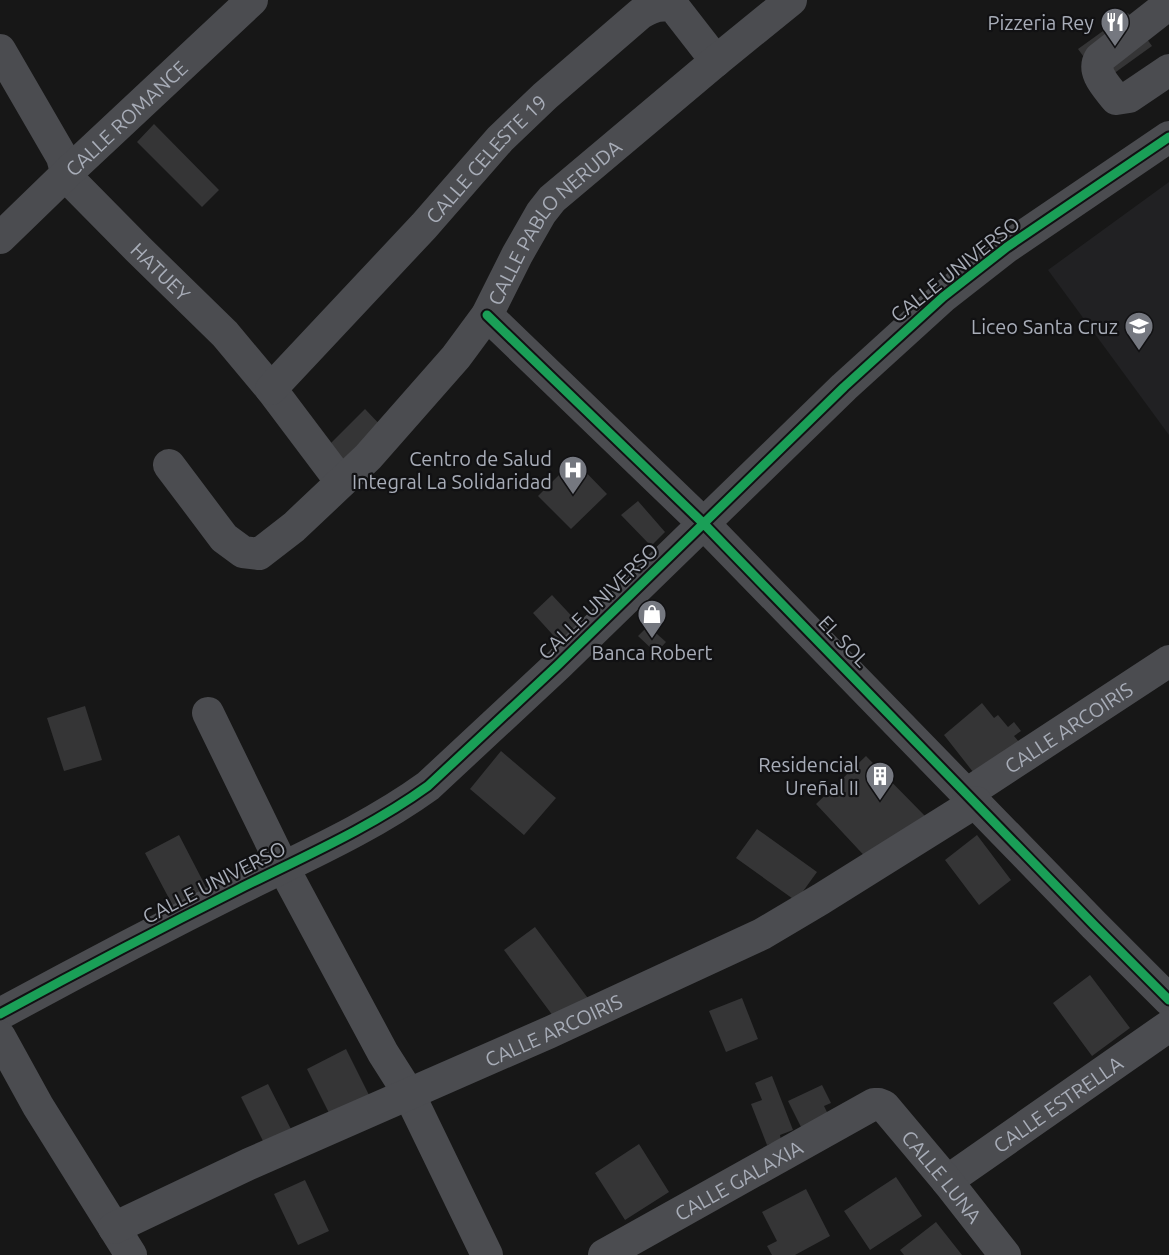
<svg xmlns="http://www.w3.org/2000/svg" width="1169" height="1255" viewBox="0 0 1169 1255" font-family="Ubuntu,sans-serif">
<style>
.built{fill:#212123}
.building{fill:#353536}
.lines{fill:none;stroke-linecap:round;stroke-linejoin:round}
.minor{stroke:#4b4c50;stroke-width:32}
.cycleway-casing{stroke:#111113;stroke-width:13}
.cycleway{stroke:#1a9f57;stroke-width:9}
.labels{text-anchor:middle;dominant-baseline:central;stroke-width:4.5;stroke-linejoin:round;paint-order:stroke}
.poi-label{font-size:20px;fill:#a8adb8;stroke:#111113;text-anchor:end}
.street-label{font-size:20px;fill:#a8adb8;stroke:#111113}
</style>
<rect width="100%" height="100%" fill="#171717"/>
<path class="built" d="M1169 182V435L1048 270Z"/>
<path class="building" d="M1128 13 1152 46 1102 82 1078 49Z
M154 124 219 190 202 207 137 142Z
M365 409 386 431 345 472 324 450Z
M574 460 607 494 571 529 538 496Z
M638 501 665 532 651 546 621 515Z
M552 595 581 626 562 645 533 613Z
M648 626 666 642 656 653 638 636Z
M982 703 994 718 998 715 1008 727 1014 722 1021 731 1014 736 1019 742 977 777 944 735Z
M85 706 102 760 64 771 47 718Z
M501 751 556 798 524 835 470 789Z
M866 756 925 816 872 864 816 804Z
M757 829 817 872 796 901 736 858Z
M179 835 207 889 173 906 145 853Z
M977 835 1011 880 979 905 945 860Z
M535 927 590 1001 559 1024 504 950Z
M1090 975 1130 1028 1092 1056 1053 1003Z
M742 998 758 1039 726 1052 709 1011Z
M346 1049 372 1101 333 1121 307 1069Z
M772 1076 793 1130 780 1135 781 1140 767 1145 751 1104 762 1100 755 1083Z
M268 1084 295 1137 268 1151 241 1097Z
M822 1085 831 1103 824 1106 830 1118 803 1131 788 1101Z
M639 1144 669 1192 625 1220 595 1173Z
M896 1177 922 1216 870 1250 844 1211Z
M305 1180 329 1231 298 1245 274 1194Z
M806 1189 830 1236 795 1255H772L767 1246 777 1241 762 1212Z
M936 1222 962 1255H904L900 1250Z"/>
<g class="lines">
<g class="minor">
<path d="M1169 4 1100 58C1091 72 1107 87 1116 99L1129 97 1169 70"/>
<path id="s1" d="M0 50 62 157 65 168V175L138 249 225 334 271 389 341 482"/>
<path id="s2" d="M0 238 65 175 252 0"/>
<path d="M487 315 704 524 1094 925 1169 1000"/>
<path id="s3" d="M271 389 424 226 500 139 545 96 640 14C650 7 662 3 674 7L716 61"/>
<path id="s4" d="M169 465 224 538 243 552 259 554 294 527 368 457 456 357 487 315 517 255 541 213 552 199 716 61 791 0"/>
<path d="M208 713 283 867 383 1053 409 1094 487 1255"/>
<path id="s5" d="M968 793 1169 661"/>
<path d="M0 1014C79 971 159 929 239 889 303 857 370 828 428 786L558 665 844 387 943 297 1007 247 1169 137"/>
<path d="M0 1037 38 1106 131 1255"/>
<path id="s6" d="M947 1181 1169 1026"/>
<path id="s7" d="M114 1228 249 1164 548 1033 762 934 821 899 976 802"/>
<path id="s8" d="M604 1255 874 1104H879L884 1106 947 1181 1005 1255"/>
</g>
<g class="cycleway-casing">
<path id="cycleway" d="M487 315 704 524 1094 925 1169 1000
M0 1014C79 971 159 929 239 889 303 857 370 828 428 786L558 665 844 387 943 297 1007 247 1169 137"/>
</g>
<use href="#cycleway" class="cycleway"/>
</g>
<defs>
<g id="restaurant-pin" transform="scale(1.5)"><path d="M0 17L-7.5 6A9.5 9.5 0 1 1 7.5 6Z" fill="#757880" stroke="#111113"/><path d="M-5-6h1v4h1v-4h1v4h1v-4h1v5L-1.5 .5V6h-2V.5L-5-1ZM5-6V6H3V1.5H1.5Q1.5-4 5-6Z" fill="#fff"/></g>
<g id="school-pin" transform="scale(1.5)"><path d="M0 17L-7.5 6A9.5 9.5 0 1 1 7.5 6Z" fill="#757880" stroke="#111113"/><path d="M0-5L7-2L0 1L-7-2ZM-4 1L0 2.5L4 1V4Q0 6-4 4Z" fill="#fff"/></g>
<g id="hospital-pin" transform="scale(1.5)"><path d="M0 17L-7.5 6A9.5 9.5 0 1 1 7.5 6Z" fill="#757880" stroke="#111113"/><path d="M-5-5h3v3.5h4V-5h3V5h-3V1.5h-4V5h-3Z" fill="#fff"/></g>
<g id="shop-pin" transform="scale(1.5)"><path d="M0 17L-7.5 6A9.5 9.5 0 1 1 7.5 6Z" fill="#757880" stroke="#111113"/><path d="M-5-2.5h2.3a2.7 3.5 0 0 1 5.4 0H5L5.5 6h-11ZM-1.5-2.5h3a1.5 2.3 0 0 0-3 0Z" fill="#fff"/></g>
<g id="building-pin" transform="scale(1.5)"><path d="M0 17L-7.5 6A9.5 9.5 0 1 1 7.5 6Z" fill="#757880" stroke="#111113"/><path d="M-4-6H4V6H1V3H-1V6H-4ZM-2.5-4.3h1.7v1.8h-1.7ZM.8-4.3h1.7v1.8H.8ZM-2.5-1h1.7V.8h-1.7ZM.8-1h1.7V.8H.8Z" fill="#fff"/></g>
</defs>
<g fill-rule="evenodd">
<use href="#restaurant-pin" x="1115" y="22"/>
<use href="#school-pin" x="1139" y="326"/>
<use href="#hospital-pin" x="573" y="470"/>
<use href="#shop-pin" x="652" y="614"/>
<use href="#building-pin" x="880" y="776"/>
</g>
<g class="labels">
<g class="poi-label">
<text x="1094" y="22">Pizzeria Rey</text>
<text x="1118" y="326">Liceo Santa Cruz</text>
<text x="552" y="458">Centro de Salud<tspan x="552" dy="23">Integral La Solidaridad</tspan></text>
<text x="652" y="652" text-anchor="middle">Banca Robert</text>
<text x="859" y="764">Residencial<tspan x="859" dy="23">Ureñal II</tspan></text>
</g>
<g class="street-label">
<text stroke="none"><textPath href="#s2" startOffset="174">CALLE ROMANCE</textPath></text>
<text stroke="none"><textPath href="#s3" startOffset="315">CALLE CELESTE 19</textPath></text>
<text stroke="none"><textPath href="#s4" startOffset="579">CALLE PABLO NERUDA</textPath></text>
<text transform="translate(955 269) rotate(-38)">CALLE UNIVERSO</text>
<text stroke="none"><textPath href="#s1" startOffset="278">HATUEY</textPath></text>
<text transform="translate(598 601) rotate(-44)">CALLE UNIVERSO</text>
<text transform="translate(844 641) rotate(46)">EL SOL</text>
<text stroke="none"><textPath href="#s5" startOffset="120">CALLE ARCOIRIS</textPath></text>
<text transform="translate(214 882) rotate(-27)">CALLE UNIVERSO</text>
<text stroke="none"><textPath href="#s7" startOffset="482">CALLE ARCOIRIS</textPath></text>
<text stroke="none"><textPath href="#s6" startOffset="135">CALLE ESTRELLA</textPath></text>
<text stroke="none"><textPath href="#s8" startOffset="411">CALLE LUNA</textPath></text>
<text stroke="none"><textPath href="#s8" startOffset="154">CALLE GALAXIA</textPath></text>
</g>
</g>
</svg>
